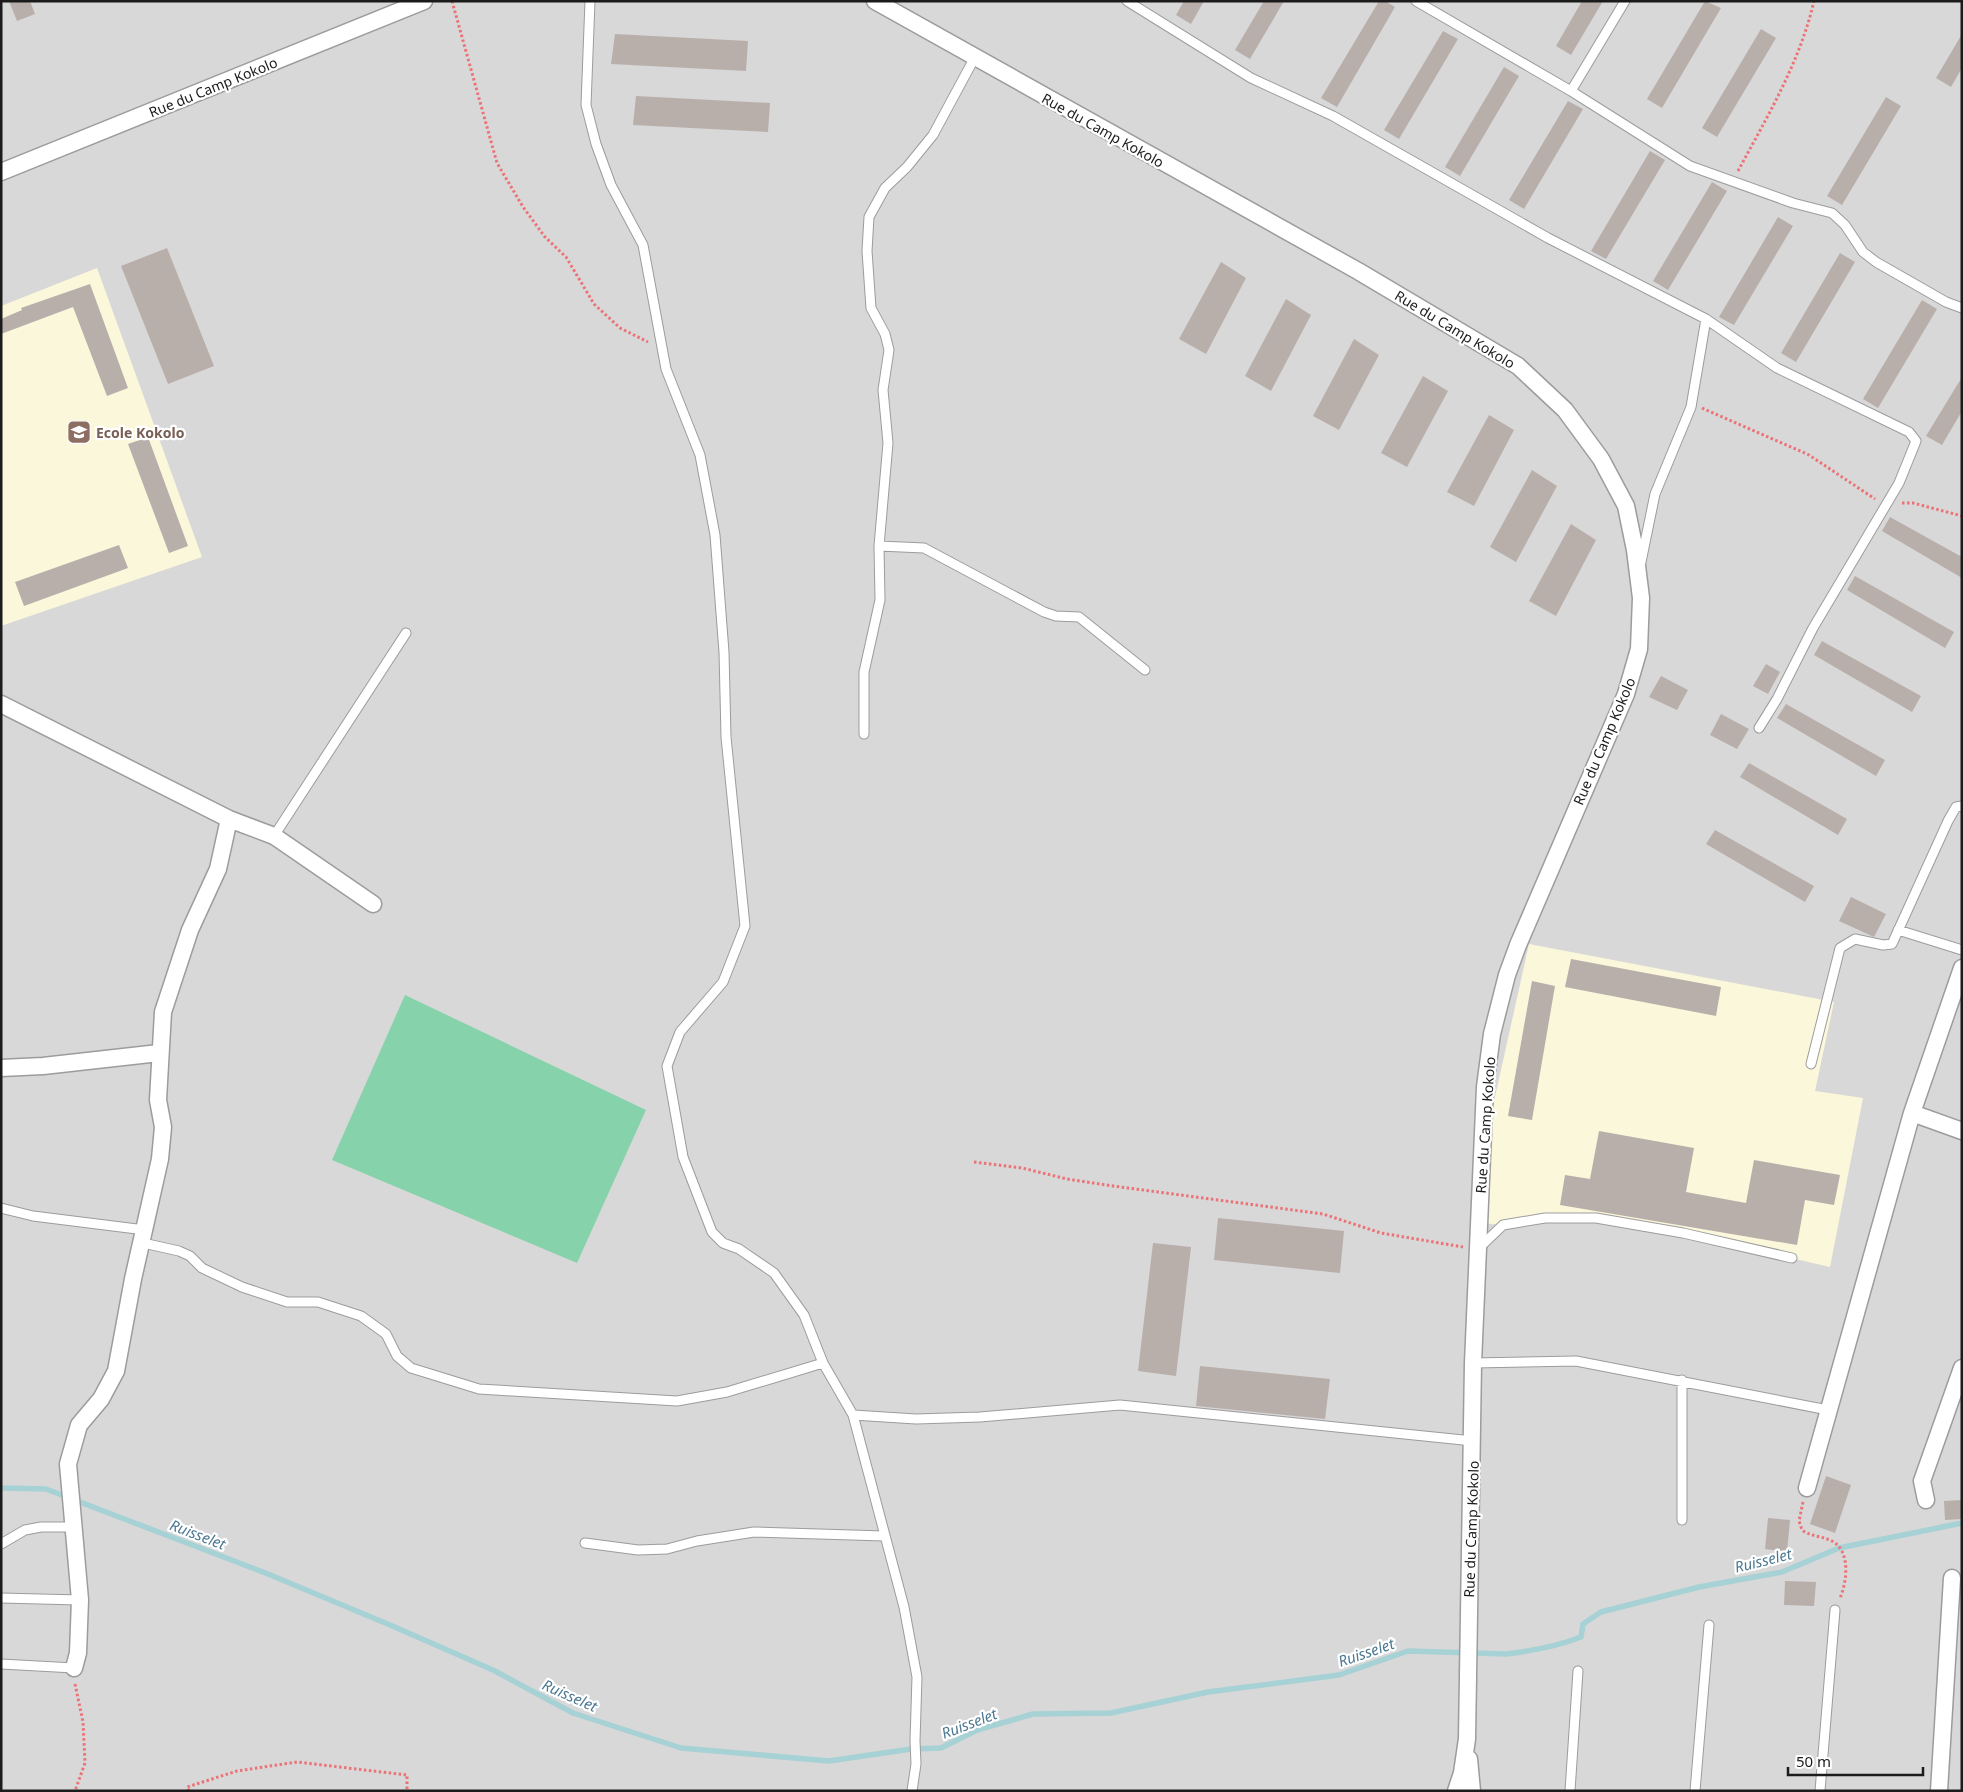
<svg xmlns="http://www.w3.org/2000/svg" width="1963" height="1792" viewBox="0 0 1963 1792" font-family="'Noto Sans',sans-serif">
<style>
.residential{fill:#d9d8d8}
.education{fill:#fbf7db}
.pitch{fill:#86d3ab}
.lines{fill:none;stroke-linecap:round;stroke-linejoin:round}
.stream{stroke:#a6d1d5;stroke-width:5.5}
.building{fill:#b8afab}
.lane-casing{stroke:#9c9c9c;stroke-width:11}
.street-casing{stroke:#9c9c9c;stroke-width:19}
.path{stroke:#eb7377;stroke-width:3;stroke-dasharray:2.5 2.5;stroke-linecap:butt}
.lane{stroke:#fff;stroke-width:9}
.street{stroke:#fff;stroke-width:16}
.labels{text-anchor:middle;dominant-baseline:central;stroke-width:4.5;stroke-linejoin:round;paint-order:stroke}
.street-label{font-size:14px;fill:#1b1b1b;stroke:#fff}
.education-label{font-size:14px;font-weight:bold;fill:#785e54;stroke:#fff;text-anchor:start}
.water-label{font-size:15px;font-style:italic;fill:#4c7892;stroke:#fff}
</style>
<rect width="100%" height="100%" fill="#ebe7e1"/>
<path class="residential" d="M1 1H1962V1791H1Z"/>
<path class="education" d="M97 268 202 557 1 626V306Z
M1529 944 1834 1002 1815 1091 1863 1098 1830 1267 1683 1233 1596 1218 1503 1225 1482 1223 1491 1115Z"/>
<path class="pitch" d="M405 995 646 1110 577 1263 332 1160Z"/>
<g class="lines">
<path class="stream" d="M1 1488 46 1489 268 1574 390 1625 493 1670 573 1713 681 1748 829 1761 911 1749 941 1748 977 1730 1033 1714 1111 1713 1208 1692 1339 1675 1408 1651 1506 1654C1531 1651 1558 1646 1581 1637L1583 1624 1601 1612 1699 1587 1782 1572 1839 1548 1962 1523"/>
</g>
<path class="building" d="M9 1H30L35 14 17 21Z
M1184 1H1204L1191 24 1176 15Z
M1264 1H1284L1250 59 1235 50Z
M1379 1H1385L1395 7 1337 107 1321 98Z
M1582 1H1603L1571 55 1556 46Z
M1705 1 1721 8 1662 108 1647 99Z
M1761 29 1776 38 1717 137 1702 128Z
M1443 31 1458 39 1399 139 1384 130Z
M615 34 748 41 746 71 611 64Z
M1962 34V68L1951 87 1936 78Z
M1504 67 1519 76 1460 176 1445 167Z
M636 96 770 103 768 132 633 125Z
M1886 97 1901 106 1842 205 1827 196Z
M1568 101 1583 109 1524 209 1509 200Z
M1650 151 1665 160 1606 259 1591 251Z
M1712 182 1727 191 1668 290 1653 281Z
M1778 217 1793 226 1734 325 1719 317Z
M167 248 214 366 168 384 121 266Z
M1840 253 1855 262 1796 362 1781 353Z
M1221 262 1246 278 1206 354 1179 339Z
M90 284 128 388 107 396 73 307 1 334V319L22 310 21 308Z
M1286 299 1311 315 1271 391 1245 376Z
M1922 300 1937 309 1878 408 1863 399Z
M1354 339 1379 355 1339 430 1313 416Z
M1423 376 1448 391 1407 467 1381 453Z
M1962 377V411L1942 445 1926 436Z
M1489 415 1514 430 1474 506 1447 492Z
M148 437 188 546 169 553 128 444Z
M1532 470 1557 486 1516 562 1490 547Z
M1890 517 1962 557V578L1882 531Z
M1571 524 1596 540 1556 616 1529 601Z
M119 545 128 568 24 606 15 582Z
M1855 576 1954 632 1945 648 1847 590Z
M1822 641 1921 696 1912 712 1814 655Z
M1766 664 1780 672 1768 694 1753 686Z
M1661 676 1688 690 1677 710 1649 697Z
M1786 704 1885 760 1876 776 1777 718Z
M1721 714 1749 729 1737 749 1710 735Z
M1749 763 1847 819 1838 835 1740 777Z
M1715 830 1814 886 1805 902 1706 844Z
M1851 897 1886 914 1874 937 1839 921Z
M1571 959 1721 987 1716 1016 1565 987Z
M1532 981 1555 986 1532 1120 1508 1116Z
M1599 1131 1694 1148 1686 1192 1746 1203 1754 1160 1840 1175 1834 1205 1805 1200 1797 1245 1560 1205 1565 1175 1590 1179Z
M1218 1218 1344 1231 1340 1273 1214 1260Z
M1153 1243 1191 1247 1176 1376 1138 1371Z
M1200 1366 1330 1379 1325 1419 1196 1406Z
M1826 1476 1851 1485 1835 1533 1810 1524Z
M1962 1500V1519L1945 1520 1944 1501Z
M1768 1518 1790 1520 1787 1552 1765 1549Z
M1785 1581 1816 1582 1814 1606 1784 1605Z"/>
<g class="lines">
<g class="lane-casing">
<path id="lane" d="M590 1 586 105 596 144 611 185 643 245 666 369 700 455 715 535 724 652 726 737 745 926 723 982 680 1032 667 1066 683 1157 712 1232 723 1243 739 1249 774 1273 804 1315 823 1363 853 1415 904 1607 917 1677 915 1741 916 1764 912 1791
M1127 1 1251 78 1333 116 1548 238 1706 319 1777 368 1909 432 1916 441 1899 483 1813 628 1777 699 1759 728
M1416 1 1571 91 1690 166 1793 203 1832 213 1845 225 1863 252 1876 262 1946 302 1962 308
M1571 91 1625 1
M879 546 924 548 1044 612 1056 616 1079 617 1145 670
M1641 562 1655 494 1691 407 1706 319
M864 734V672L880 600 879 546 888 443 883 390 889 350 885 334 871 308 867 251 869 217 885 188 907 167 933 135 975 57
M274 836 406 633
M1898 930 1962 950
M1811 1064 1840 948 1855 939 1883 945 1892 944 1948 821 1956 807 1962 806
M1 1208 33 1216 145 1230
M143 1243 179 1251 190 1256 202 1268 242 1287 287 1302H318L361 1316 386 1334 397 1356 411 1368 479 1389 677 1401 727 1392 823 1363
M1479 1248 1503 1225 1545 1218H1596L1683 1233 1792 1258
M1473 1363 1576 1361 1828 1410
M853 1415 916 1419 980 1417 1120 1405 1473 1441
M1682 1520V1380
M585 1543 638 1550 667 1549 697 1541 754 1532 884 1536
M1 1544 25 1530 41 1527H75
M1 1598 80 1600
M1 1664 74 1668
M1570 1791 1578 1671
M1695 1791 1709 1625
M1820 1791 1835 1610"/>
</g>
<g class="street-casing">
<path id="street" d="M875 1 1358 271 1518 366 1565 410 1601 459 1626 506 1635 550 1641 598 1639 649 1626 694 1518 945 1507 975 1492 1034 1485 1087 1473 1363 1467 1739 1462 1773 1456 1791
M1 172 424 1
M1 704 229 819 274 836 373 904
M1 1068 43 1066 159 1053
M1912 1113 1962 1131
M1807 1488 1912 1113 1962 968
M1926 1500 1922 1481 1962 1368
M74 1668 78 1653 80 1600 68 1464 79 1425 101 1399 116 1371 133 1279 160 1159 163 1127 158 1100 163 1012 190 930 218 869 229 819
M1469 1759 1472 1791
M1939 1791 1952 1578"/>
</g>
<path class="path" d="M452 1 497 163 523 207 545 237 566 257 594 304 620 328 648 342
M1738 171C1767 117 1800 62 1814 1
M1702 408 1809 455 1875 499
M1902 503H1913L1962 516
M974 1162 1022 1168 1067 1179 1113 1186 1323 1214 1381 1233 1463 1247
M1803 1502 1799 1521 1802 1530C1812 1537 1822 1536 1832 1541 1851 1551 1847 1582 1840 1598
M75 1684 83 1722 85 1763 75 1791
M189 1791 187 1787 237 1771 297 1762 407 1775V1791"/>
<use href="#lane" class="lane"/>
<use href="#street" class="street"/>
</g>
<defs>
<g id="school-square" transform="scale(1.25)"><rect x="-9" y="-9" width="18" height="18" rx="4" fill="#8d6e63" stroke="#fff"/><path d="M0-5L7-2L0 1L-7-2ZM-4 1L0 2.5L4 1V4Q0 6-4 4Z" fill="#fff"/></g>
</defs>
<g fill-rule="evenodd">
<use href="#school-square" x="79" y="432"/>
</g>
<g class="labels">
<g class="street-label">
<text transform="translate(213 87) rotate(-22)">Rue du Camp Kokolo</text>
<text transform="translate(1103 130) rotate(29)">Rue du Camp Kokolo</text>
<text transform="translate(1455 329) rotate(31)">Rue du Camp Kokolo</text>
<text transform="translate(1604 741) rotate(-67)">Rue du Camp Kokolo</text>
<text transform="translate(1485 1125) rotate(-86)">Rue du Camp Kokolo</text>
<text transform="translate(1471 1529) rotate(-88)">Rue du Camp Kokolo</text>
</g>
<g class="education-label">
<text x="96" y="432">Ecole Kokolo</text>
</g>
<g class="water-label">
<text transform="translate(198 1534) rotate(21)">Ruisselet</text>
<text transform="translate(1763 1560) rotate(-14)">Ruisselet</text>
<text transform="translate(1366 1652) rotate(-19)">Ruisselet</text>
<text transform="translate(570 1695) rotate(24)">Ruisselet</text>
<text transform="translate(969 1723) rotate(-21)">Ruisselet</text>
</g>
</g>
<rect width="1963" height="1792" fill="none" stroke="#1b1b1b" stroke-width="5"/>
<path d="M1788 1767v8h135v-8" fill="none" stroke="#1b1b1b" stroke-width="2.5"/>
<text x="1796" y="1767" font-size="15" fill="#1b1b1b" stroke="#ffffff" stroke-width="4" paint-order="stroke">50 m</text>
</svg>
